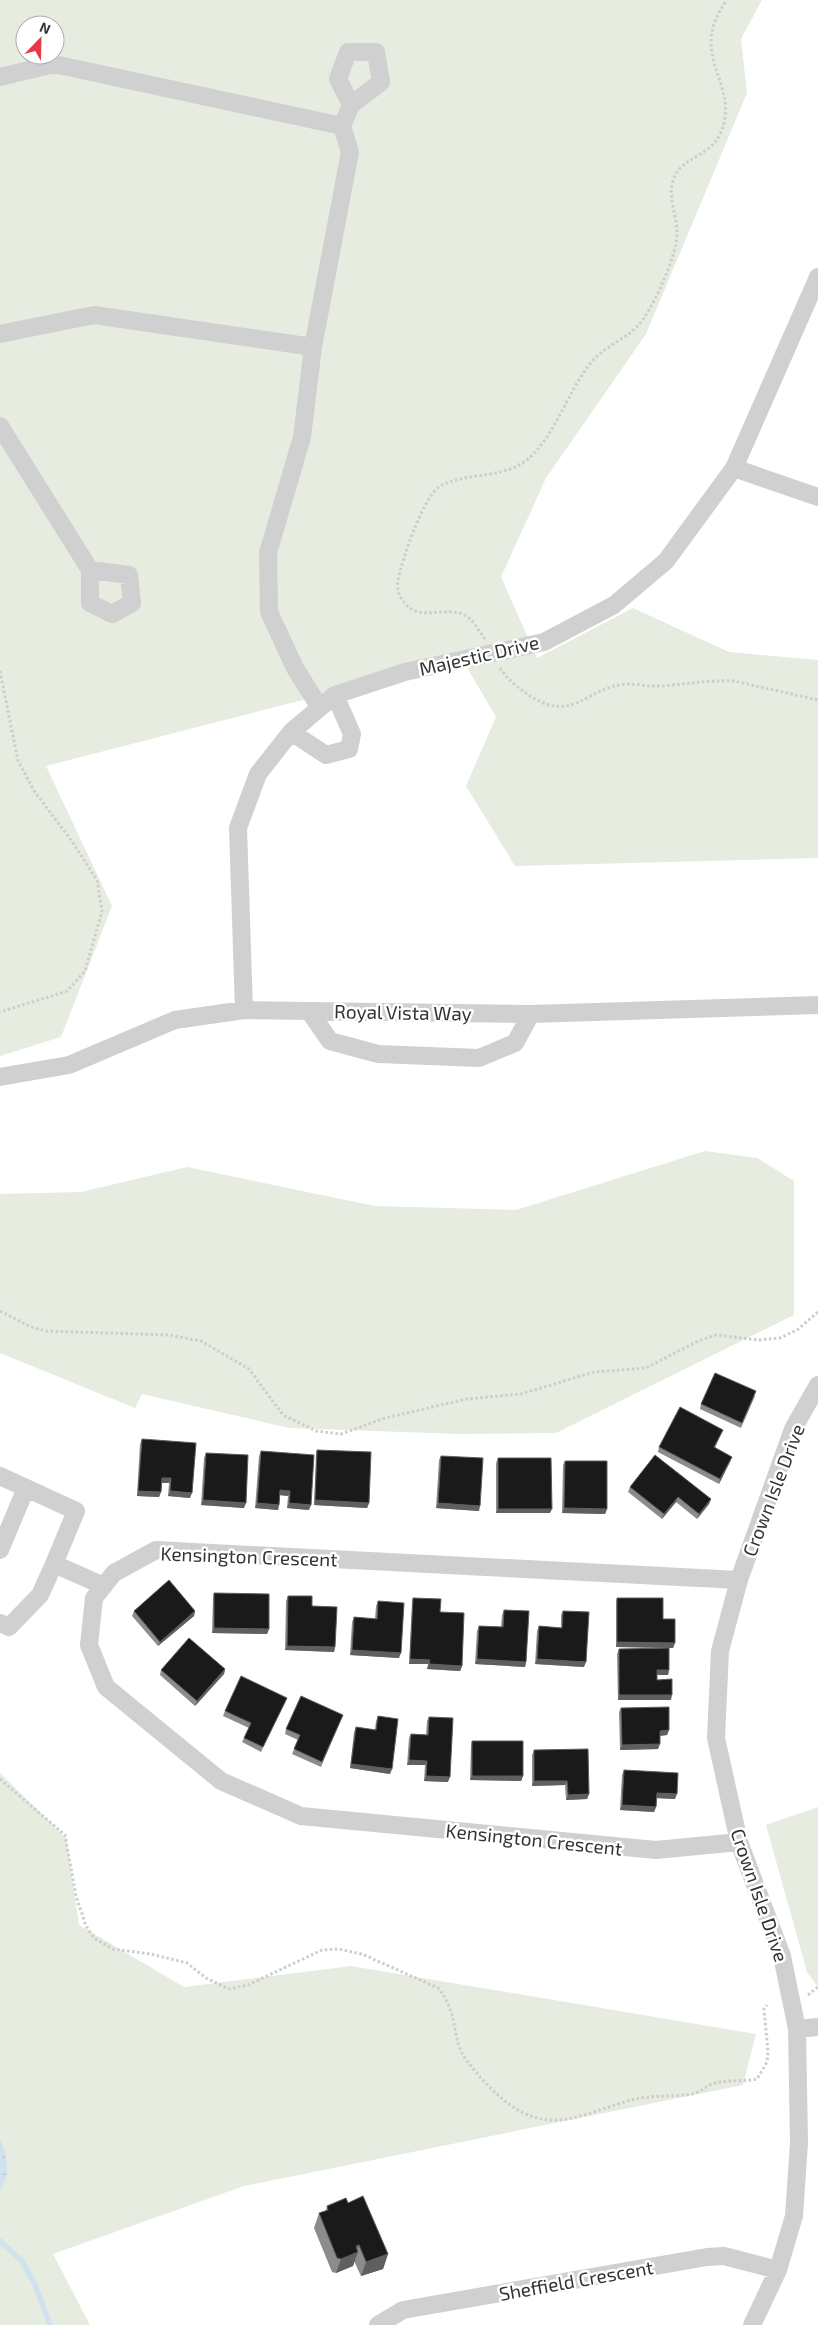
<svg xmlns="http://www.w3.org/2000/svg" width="818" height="2325" viewBox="0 0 818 2325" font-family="'Exo 2',sans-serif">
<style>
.grass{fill:#e6ecdf;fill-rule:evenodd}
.water{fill:url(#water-ripples)}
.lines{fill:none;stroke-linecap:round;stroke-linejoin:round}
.stream{stroke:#cfe2ee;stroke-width:5.5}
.path{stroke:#cdcdcd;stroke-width:3;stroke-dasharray:2.5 2.5;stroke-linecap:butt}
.minor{stroke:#d0d0d0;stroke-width:18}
.wall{fill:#8c8c8c}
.shaded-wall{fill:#5f5f5f}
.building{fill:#1a1a1a;stroke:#5f5f5f}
.labels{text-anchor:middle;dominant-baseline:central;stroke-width:5;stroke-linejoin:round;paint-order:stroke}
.street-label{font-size:19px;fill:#333;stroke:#fff}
</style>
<defs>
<pattern id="water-ripples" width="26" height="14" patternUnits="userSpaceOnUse" patternTransform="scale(1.25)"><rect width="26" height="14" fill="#cfe2ee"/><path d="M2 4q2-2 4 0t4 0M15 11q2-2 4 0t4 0" fill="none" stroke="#b2c2cd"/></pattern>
</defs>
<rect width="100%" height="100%" fill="#fff"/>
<path class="grass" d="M0 0H762L741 39 747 93 646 334 546 478 501 577 537 658 633 608 729 652 818 660V858L515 866 466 786 496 717 462 659 46 766 112 906 61 1037 0 1056ZM25 25H55V55H25Z
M705 1151 757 1158 794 1181V1315L556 1433 460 1434 289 1428 142 1394 135 1408 0 1353V1194L81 1192 187 1167 375 1206 516 1210Z
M0 1773 66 1838 79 1925 184 1987 351 1966 756 2034 743 2085 244 2186 53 2254 90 2325H0Z
M818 1807V1987L807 1972 766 1825Z"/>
<path class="water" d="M0 2139C8 2158 11 2173 0 2191Z"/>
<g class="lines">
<path class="stream" d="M0 2241 21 2260 34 2282 50 2325"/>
<path class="path" d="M485 639C478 630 473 618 462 614 441 606 419 623 403 601 398 595 397 587 398 580 402 560 424 493 442 485 469 472 504 479 528 459 554 437 568 392 589 365 604 345 630 339 644 318 657 298 678 254 677 230 676 213 667 194 674 178 683 154 716 158 724 123 734 78 688 53 727 0
M500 668C506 678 517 687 527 694 574 726 584 687 627 684 638 684 650 687 661 686 686 684 709 680 734 681L818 700
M0 671 18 761 35 792 71 840 97 880 102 911 85 971 67 991 0 1012
M0 1311 31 1327 46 1331 169 1335 201 1341 249 1369 283 1415 316 1431 341 1434 385 1418 467 1399 521 1394 594 1372 646 1368 698 1341 716 1335 759 1340 780 1338 797 1330 818 1312
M0 1779 65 1835 76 1896 86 1926 94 1938 113 1949 151 1954 187 1963 206 1978 229 1989 248 1985 322 1950 338 1949 362 1954 438 1988C460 2013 450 2039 467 2061 489 2089 520 2123 558 2120 584 2118 610 2105 635 2099 654 2095 673 2097 692 2094 699 2093 705 2087 712 2084 726 2079 743 2082 757 2079L767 2062 768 2052 764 2009 767 2005
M808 1995 818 1987"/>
<path class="minor" d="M0 77 54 64 342 126 350 152 313 347 302 437 268 553 269 612 295 668 320 708
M342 126 351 105 381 82 376 52H348L338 79 351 105
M0 334 94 315 313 347
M0 426 90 570V603L112 614 132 603 129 575 90 570
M734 468 818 497
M291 732 326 755 349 749 352 734 335 695
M244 1010 238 828 258 774 291 732 335 695 405 672 544 642 614 605 666 561 734 468 818 277
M309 1011 330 1041 378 1054 479 1058 515 1043 531 1014
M0 1077 69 1065 175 1020 244 1010 531 1014 818 1005
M0 1476 76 1511 54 1564 104 1586
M0 1550 26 1488
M0 1623 9 1627 40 1595 54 1564
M739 1842 656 1850 301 1816 221 1781 106 1687 89 1645 94 1598 114 1573 156 1550 739 1580
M797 2029 818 2027
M378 2325 403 2310 707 2257 724 2256 778 2270
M752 2325 778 2270 794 2216 799 2143 797 2029 782 1956 739 1842 716 1738 720 1651 739 1580 793 1429 818 1385"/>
</g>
<path class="wall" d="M755 1396 741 1428 700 1409 701 1404Z
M723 1430 715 1448 732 1457 719 1484 658 1452 659 1447Z
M142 1439 190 1498 168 1496 169 1483H161V1492L159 1497 137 1496 140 1444Z
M317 1450 369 1503 367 1508 314 1505 316 1455Z
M261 1451 309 1510 287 1508 288 1496 280 1495 278 1510 255 1508 259 1456Z
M206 1453 244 1508 201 1505 204 1458Z
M441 1456 479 1511 436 1508 439 1460Z
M498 1458 550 1513H496V1463Z
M565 1461 607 1509 605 1514 562 1513 563 1465Z
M630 1487 711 1499 709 1504 697 1519 676 1502 662 1519 628 1492Z
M214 1593 269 1629 267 1634 212 1633 213 1598Z
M288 1596 312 1606 335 1647 334 1652 285 1650 286 1601Z
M413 1598 440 1612 462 1666 460 1671 427 1669 428 1664H409L412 1603Z
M617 1598 663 1619 675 1643 673 1648 616 1647V1602Z
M378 1601 399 1658 350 1655 352 1622 354 1617 375 1619 376 1606Z
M504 1610 526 1662 525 1667 475 1664 477 1631 479 1626 501 1627 502 1615Z
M134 1611H195L194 1616 158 1646 132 1616Z
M563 1611 584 1667 535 1664 537 1631 539 1626 561 1628V1615Z
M619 1649 669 1670 668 1675H657V1680L671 1700H618L617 1654Z
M225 1669 224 1674 195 1706 160 1675 161 1670Z
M287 1698 261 1752 242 1742 249 1728 223 1716 225 1711Z
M621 1708 669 1730 667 1735 660 1736 658 1749 620 1750 619 1712Z
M343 1715 321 1767 292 1754 298 1740 285 1734 286 1729Z
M378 1716 390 1774 350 1768 354 1732 356 1727 375 1730 376 1721Z
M429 1717 448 1782 424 1781 425 1765H407L409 1738 411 1734 426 1735 427 1721Z
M472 1741 523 1776 521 1781 470 1780 471 1746Z
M534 1750 589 1794 587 1799 566 1800 565 1785 532 1786V1755Z
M624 1770 675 1799 657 1798 656 1807 654 1812 620 1810 622 1775Z
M348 2203 388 2254 383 2269 361 2276 354 2261 353 2266 336 2273 332 2272 314 2228 319 2213 326 2211 327 2206Z"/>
<path class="shaded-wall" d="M732 1457 730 1462 719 1484 720 1479Z
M162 1478H171L169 1483H160Z
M280 1490 290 1491 288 1496 279 1495Z
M138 1491 161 1492 159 1497 137 1496Z
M170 1491 192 1493 190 1498 168 1496Z
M678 1497 676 1502 662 1519 664 1514Z
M711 1499 709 1504 697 1519 699 1514Z
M203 1500 246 1503 244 1508 201 1505Z
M315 1500 369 1503 367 1508 314 1505Z
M257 1503 279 1505 278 1510 255 1508Z
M289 1503 311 1505 309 1510 287 1508Z
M438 1503 480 1506 479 1511 436 1508Z
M564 1508 607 1509 605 1514 562 1513Z
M498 1509H552L550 1513H496Z
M195 1611 194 1616 158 1646 160 1642Z
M214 1628 269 1629 267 1634 212 1633Z
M617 1642 675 1643 673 1648 616 1647Z
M287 1646 335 1647 334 1652 285 1650Z
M352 1650 401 1653 399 1658 350 1655Z
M410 1659 430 1660 428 1664H409Z
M477 1659 526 1662 525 1667 475 1664Z
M537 1659 586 1662 584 1667 535 1664Z
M429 1664 462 1666 460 1671 427 1669Z
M225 1669 224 1674 195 1706 197 1701Z
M657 1670H669L668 1675H655Z
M619 1695H672L671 1700H618Z
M669 1730 667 1735 658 1736 660 1731Z
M660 1744 658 1749 620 1750 622 1745Z
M409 1760 427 1761 425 1765H407Z
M351 1764 392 1769 390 1774 350 1768Z
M426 1776 450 1777 448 1782 424 1781Z
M472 1776H523L521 1781 470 1780Z
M534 1781H567L565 1785 532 1786Z
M657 1793 677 1794 675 1799 655 1798Z
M589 1794 587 1799 566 1800 568 1795Z
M622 1805 656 1807 654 1812 620 1810Z
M359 2245 356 2252H358L353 2266 336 2273 341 2259 356 2246Z
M388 2254 383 2269 361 2276 366 2262Z"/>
<path class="building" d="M715 1373 756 1391 742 1423 701 1404Z
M680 1407 723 1430 714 1447 732 1457 720 1479 659 1447Z
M142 1439 196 1443 192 1493 170 1491 171 1478H162L161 1492 138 1491Z
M317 1450 371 1452 369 1503 315 1500Z
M261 1451 314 1455 311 1505 289 1503 290 1491 280 1490 279 1505 257 1503Z
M206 1453 248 1455 246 1503 203 1500Z
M655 1455 711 1499 699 1514 678 1497 664 1514 630 1487Z
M441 1456 483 1458 480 1506 438 1503Z
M498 1458H551L552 1509H498Z
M565 1461H607V1509L564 1508Z
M169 1580 195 1611 160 1642 134 1611Z
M214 1593 269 1594V1629L214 1628Z
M288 1596H312V1606L337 1607 335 1647 287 1646Z
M413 1598 441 1599 440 1612 464 1613 462 1666 429 1664 430 1660 410 1659Z
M617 1598H663V1619H675V1643L617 1642Z
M378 1601 404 1603 401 1653 352 1650 354 1617 377 1619Z
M504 1610 529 1611 526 1662 477 1659 479 1626 503 1627Z
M563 1611 589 1612 586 1662 537 1659 539 1626 562 1628Z
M189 1638 225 1669 197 1701 161 1670Z
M669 1648V1670H657V1680L672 1679V1695H619V1649Z
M241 1676 287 1698 263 1747 244 1738 251 1723 225 1711Z
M301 1696 343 1715 322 1762 294 1749 300 1735 286 1729Z
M669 1707V1730L660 1731V1744L622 1745 621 1708Z
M378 1716 398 1719 392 1769 351 1764 356 1727 376 1730Z
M429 1717 453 1718 450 1777 426 1776 427 1761 409 1760 411 1734 428 1735Z
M472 1741H523V1776H472Z
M588 1749 589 1794 568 1795 567 1781H534V1750Z
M624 1770 678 1773 677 1794 657 1793 656 1807 622 1805Z
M363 2196 388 2254 366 2262 359 2245 356 2246 358 2252 341 2259 337 2258 319 2213 328 2210 327 2206 346 2198 348 2203Z"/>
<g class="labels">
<g class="street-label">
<text transform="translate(479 655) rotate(-13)">Majestic Drive</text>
<text transform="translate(403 1012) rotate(1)">Royal Vista Way</text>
<text transform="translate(773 1490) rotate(-69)">Crown Isle Drive</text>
<text transform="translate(249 1556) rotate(2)">Kensington Crescent</text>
<text transform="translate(534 1839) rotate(6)">Kensington Crescent</text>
<text transform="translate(760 1895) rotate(71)">Crown Isle Drive</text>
<text transform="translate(576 2280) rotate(-10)">Sheffield Crescent</text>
</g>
</g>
<g transform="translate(40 40) rotate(23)"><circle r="24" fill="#ffffff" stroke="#adadad"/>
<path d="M0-4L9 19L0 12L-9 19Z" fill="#e63946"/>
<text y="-8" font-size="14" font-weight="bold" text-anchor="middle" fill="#333333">N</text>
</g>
</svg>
